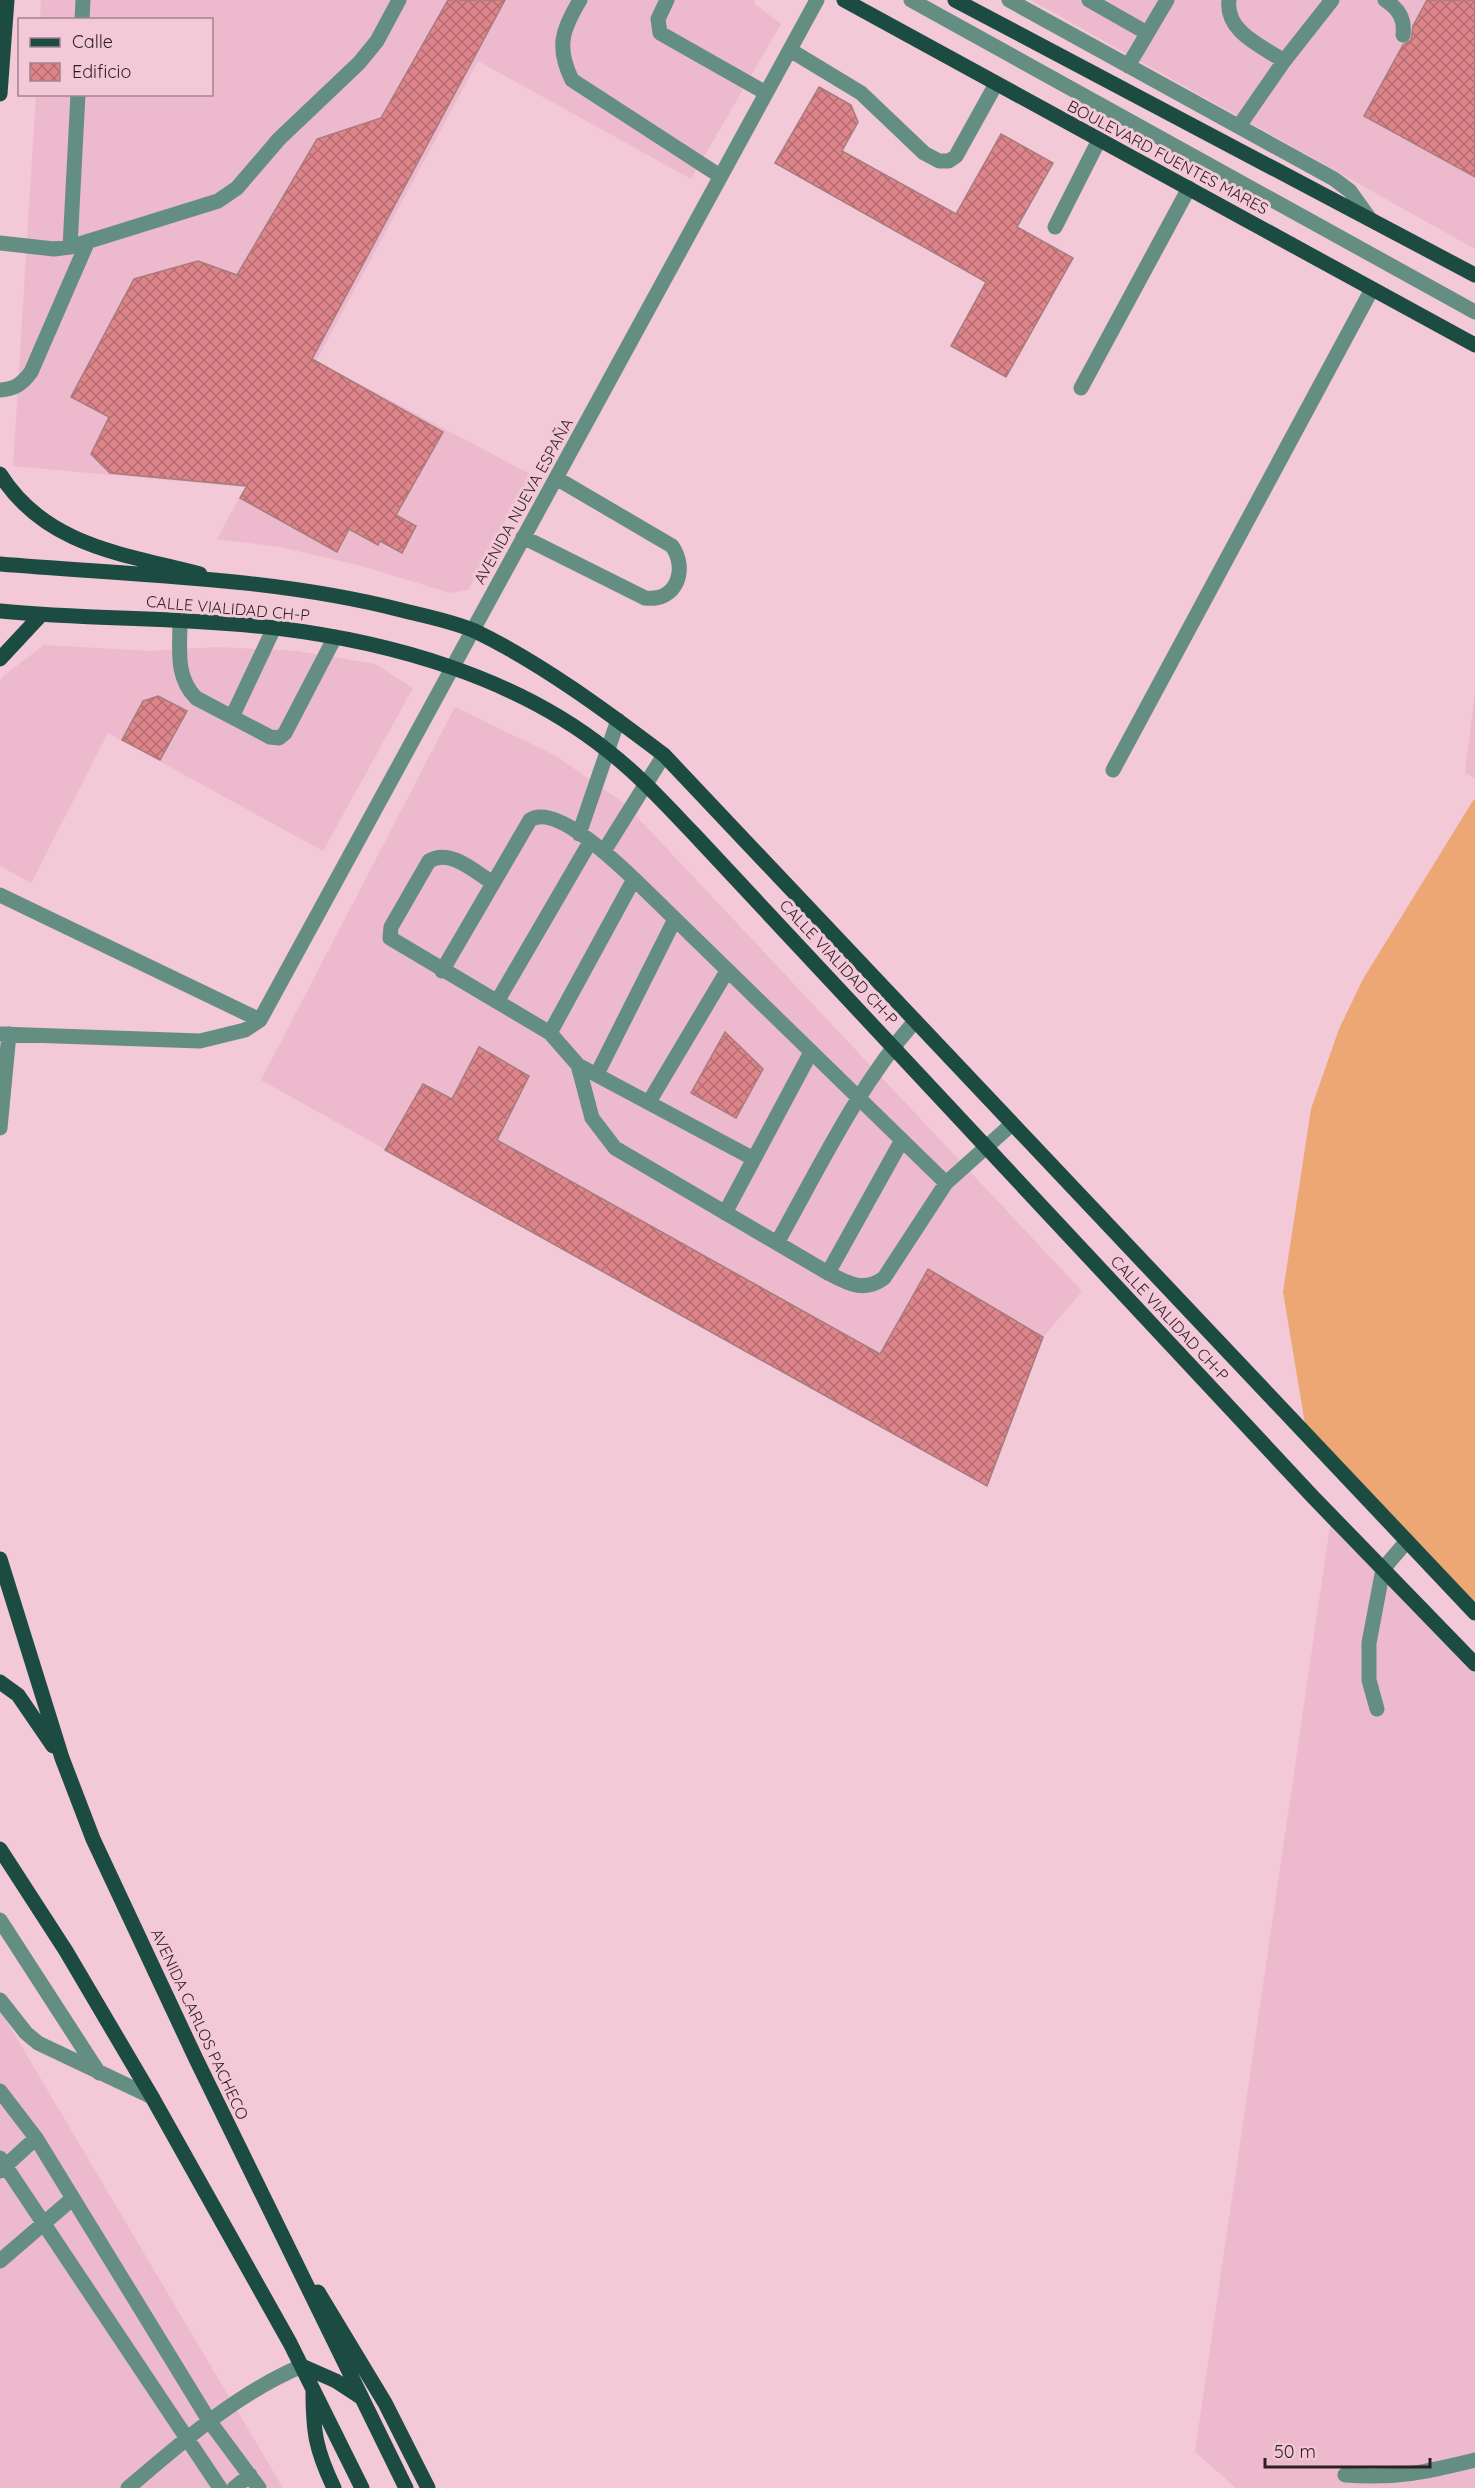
<svg xmlns="http://www.w3.org/2000/svg" width="1475" height="2488" viewBox="0 0 1475 2488" font-family="Quicksand,sans-serif">
<style>
.built{fill:#ecbacc}
.grass{fill:#eda775}
.building{fill:url(#building-cross-hatch);stroke:#a67c7e;stroke-width:1.5}
.lines{fill:none;stroke-linecap:round;stroke-linejoin:round}
.minor{stroke:#648e82;stroke-width:15}
.major{stroke:#1c4c41;stroke-width:15}
.labels{text-anchor:middle;dominant-baseline:central;stroke-width:6;stroke-linejoin:round;paint-order:stroke}
.street-label{font-size:16px;fill:#2e1f24;stroke:#f3c8d7}
</style>
<defs>
<pattern id="building-cross-hatch" width="8" height="8" patternUnits="userSpaceOnUse" patternTransform="scale(1.5)"><rect width="8" height="8" fill="#dd858b"/><path d="M0 0l8 8M0 8l8-8" fill="none" stroke="#b46c71"/></pattern>
</defs>
<rect width="100%" height="100%" fill="#f3c8d7"/>
<path class="built" d="M41 0H754L755 4 781 24 691 179 478 61 316 361 530 474 468 590 450 593 362 566 280 547 217 539 245 487 13 466 36 95 212 94V20L40 19Z
M1031 0H1475V249Z
M44 645 150 651 217 647 297 651 375 664 413 688 323 851 108 733 31 883 0 866V682L2 677Z
M1475 691V778L1465 773Z
M455 707 556 756 625 804 1082 1291 1043 1337 987 1486 261 1080Z
M1331 1519 1475 1671V2488H1236L1195 2452Z
M0 2010 283 2488H0Z"/>
<path class="grass" d="M1474 799 1475 800V1606L1307 1436 1283 1292 1311 1109 1339 1029 1363 979Z"/>
<path class="building" d="M448 0H505L312 359 443 432 396 515 416 526 402 553 380 541 378 545 349 529 337 552 240 498 247 486 110 473 91 454 109 417 71 397 134 279 198 261 237 275 317 139 381 118Z
M1427 0H1475V177L1364 116 1403 45 1411 40 1413 26Z
M819 87 851 105 858 122 842 151 956 214 1001 134 1053 163 1017 227 1073 258 1006 377 951 346 986 282 775 163Z
M158 696 187 711 160 760 122 740 143 701Z
M725 1032 763 1069 736 1118 691 1093Z
M479 1047 529 1076 497 1140 880 1354 928 1269 1043 1337 987 1486 385 1150 423 1084 452 1099Z"/>
<g class="lines">
<path class="minor" d="M580 0C562 30 556 47 572 80L720 176
M667 0 658 19 660 33 766 93
M911 0 1475 312
M1009 0 1334 179 1350 191 1370 219
M1089 0 1147 33
M1229 0C1225 32 1262 46 1284 61L1239 126
M1385 0C1399 9 1405 19 1403 35
M82 20 83 0
M790 50 861 93 924 153 939 161H949L956 156 996 84
M1284 61 1332 0
M1128 66 1167 0
M1055 227 1099 140
M0 243 54 249 70 247 218 201 237 188 279 139 359 63 377 41 399 0
M70 247 78 94
M1081 388 1189 188
M0 390C15 389 22 384 31 372L88 241
M523 537 645 598C677 602 688 569 672 546L556 478
M180 621C180 649 175 677 196 698L270 737 279 738 285 733 335 637
M232 717 274 628
M1113 770 1372 289
M579 834 618 720
M604 851 664 755
M493 883C475 872 450 848 429 861L391 927 390 938 550 1033 578 1065 592 1118 615 1148 828 1273C847 1283 864 1293 884 1278L946 1183
M0 895 260 1020
M442 971 530 820C555 803 616 862 634 879L946 1183 1012 1124
M498 1000 590 842
M550 1033 634 879
M0 1034 200 1041 245 1030 260 1020 817 0
M578 1065 754 1159
M597 1074 675 919
M649 1102 727 971
M0 1128 9 1034
M725 1213 811 1052
M777 1243C819 1168 858 1086 915 1021
M828 1273 902 1140
M1377 1709 1369 1680V1643L1383 1569 1407 1541
M0 1920 99 2073
M0 2000 26 2033 38 2043 152 2097
M0 2091 36 2138 210 2422 259 2488
M0 2158 220 2488
M0 2171 36 2138
M0 2261 72 2199
M1345 2475C1395 2479 1427 2472 1475 2460
M128 2488C181 2443 237 2393 302 2366
M234 2488 250 2475"/>
<path class="major" d="M844 0 1475 345
M955 0 1475 275
M0 94 7 0
M0 474C45 546 124 554 200 574
M0 564C132 575 272 577 401 610 425 616 452 621 475 631 541 663 606 711 664 755L1475 1613
M0 611C92 620 185 617 276 628 391 642 516 677 608 751 639 775 666 805 693 833L1313 1497 1475 1664
M0 659 41 615
M0 1559 62 1758 93 1839 196 2059 406 2488
M0 1682 18 1695 53 1746
M0 1849 66 1951 152 2097 290 2343 362 2488
M318 2292 385 2403 428 2488
M302 2366 336 2381 362 2398
M313 2391C313 2433 316 2450 334 2488"/>
</g>
<g class="labels">
<g class="street-label">
<text transform="translate(1168 157) rotate(28)">BOULEVARD FUENTES MARES</text>
<text transform="translate(523 501) rotate(-61)">AVENIDA NUEVA ESPAÑA</text>
<text transform="translate(228 608) rotate(5)">CALLE VIALIDAD CH-P</text>
<text transform="translate(839 962) rotate(47)">CALLE VIALIDAD CH-P</text>
<text transform="translate(1170 1318) rotate(47)">CALLE VIALIDAD CH-P</text>
<text transform="translate(200 2024) rotate(65)">AVENIDA CARLOS PACHECO</text>
</g>
</g>
<rect x="18" y="18" width="195" height="78" fill="#f3c8d7" stroke="#a4848f" stroke-width="1.5"/>
<rect x="30" y="38" width="30" height="9" fill="#1c4c41" stroke="#a4848f" stroke-width="1.5"/>
<text x="72" y="48" font-size="18" fill="#2e1f24">Calle</text>
<rect x="30" y="63" width="30" height="18" fill="url(#building-cross-hatch)" stroke="#a4848f" stroke-width="1.5"/>
<text x="72" y="78" font-size="18" fill="#2e1f24">Edificio</text>
<path d="M1265 2458v9h165v-9" fill="none" stroke="#2e1f24" stroke-width="3"/>
<text x="1274" y="2458" font-size="18" fill="#2e1f24" stroke="#f3c8d7" stroke-width="4.5" paint-order="stroke">50 m</text>
</svg>
